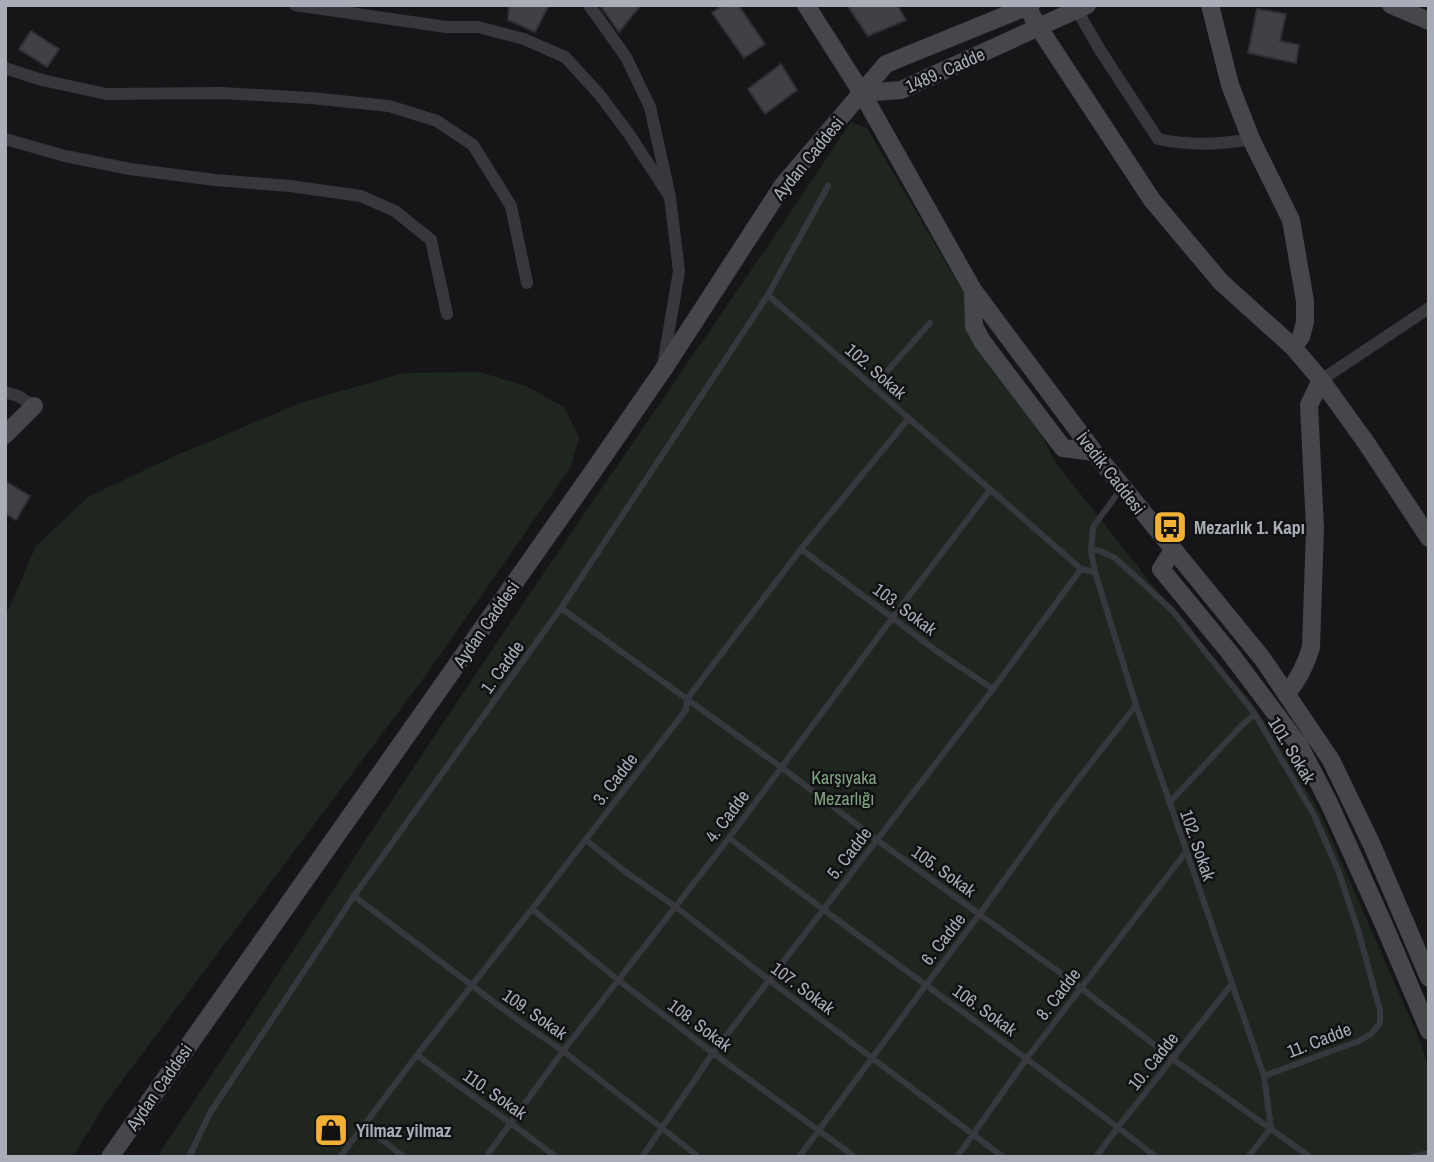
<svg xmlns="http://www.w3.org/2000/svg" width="1434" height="1162" viewBox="0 0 1434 1162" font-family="'Archivo Narrow',sans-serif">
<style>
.green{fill:#1e261f}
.building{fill:#404145;stroke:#303034;stroke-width:2}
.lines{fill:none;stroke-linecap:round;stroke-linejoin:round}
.lane{stroke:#37383d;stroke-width:6}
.street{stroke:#37383d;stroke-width:12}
.secondary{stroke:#45474d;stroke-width:18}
.labels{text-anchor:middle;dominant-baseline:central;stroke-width:5;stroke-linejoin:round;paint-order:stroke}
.street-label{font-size:18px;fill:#a8adb8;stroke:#111113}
.poi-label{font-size:18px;font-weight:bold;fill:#a8adb8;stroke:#111113;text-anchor:start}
.park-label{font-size:18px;fill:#7fa381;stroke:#111113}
</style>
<rect width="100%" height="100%" fill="#161618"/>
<path class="green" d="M851 122 867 128 999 353 1056 463 1172 610 1250 700 1287 756 1320 813 1420 1041 1429 1068V1157H157C263 999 365 839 471 681 596 494 726 310 851 122Z
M480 372 526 386 564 407 579 437 571 467 423 679 106 1102 73 1157H5V618L36 546 88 497 172 457 303 402 404 373Z"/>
<path class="building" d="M509 5H549L535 32 508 20Z
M600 5H641L619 32Z
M723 5H738L765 44 744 58 712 13Z
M847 5H897L906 20 868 36Z
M1257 9 1286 14 1280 41 1299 45 1296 63 1248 53Z
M31 31 59 49 47 67 19 49Z
M781 64 797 90 765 114 748 89Z
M5 481 30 496 16 520 5 513Z"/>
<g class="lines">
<path class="lane" d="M768 295 1081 569 1095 572
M873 387 930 323
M1121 489 1093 527 1091 551 1095 572 1136 705 1264 1076 1271 1128 1248 1157
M801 549 938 652 993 689
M1091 551 1098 550 1115 558 1172 610 1255 714 1314 815 1338 870 1358 930 1380 1010V1023L1371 1034 1359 1041 1264 1076
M561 608 781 767 877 840 1081 988 1173 1059 1310 1157
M1169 803 1243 724 1255 714
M729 838C869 947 1016 1047 1156 1157
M586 840 623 870 676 907 769 980 1003 1157
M354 896 511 1015 563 1051 699 1157
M532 909 618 980 713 1053 855 1157
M417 1055C463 1090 511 1122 556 1157
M364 1126 404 1157
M189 1157 210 1113 354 896 561 608 768 295 828 186
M340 1157 417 1055 532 909 686 710 687 699 801 549 909 418
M486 1157 563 1051 729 838 893 617 990 490
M642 1157 713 1053 993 689 1081 569
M799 1157 926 985 979 915 1059 804 1136 705
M957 1157 1027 1058 1186 852
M1096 1157 1118 1127 1232 984
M1412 1157 1429 1153"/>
<path class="street" d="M295 5 446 27H478L524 39 565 57 599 94 629 134 670 197
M589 5 626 57 650 107 670 197 679 271 663 365
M1077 10 1100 50 1158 139C1190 146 1219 145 1251 139
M5 68 42 80 106 94 222 93 311 98 389 106 437 121 473 145 511 206 527 283
M5 139 65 156 130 169 215 180 290 186 361 196 395 211 431 240 447 314
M1321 380 1429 308
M5 392 18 396 34 406"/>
<path class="secondary" d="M806 5 862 93 973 290 1094 452 1262 658 1331 760 1372 845 1429 978
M1210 5 1230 85 1251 139 1291 220 1305 301V322L1301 337 1293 347
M1391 5 1429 21
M1027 7 1039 28 1152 200 1221 282 1293 347 1321 380 1367 444 1429 538
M862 93 901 90 1087 5
M973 290 974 326 982 341 1063 448 1094 452
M5 435 34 406
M1173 550 1161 569 1230 653 1299 745 1329 803 1384 925 1429 1031
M1287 693C1299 679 1306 665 1311 647L1315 528 1309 405 1321 380
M110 1157 594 470 663 370 783 185 886 64 1031 5"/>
</g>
<defs>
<g id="bus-square" transform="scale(1.75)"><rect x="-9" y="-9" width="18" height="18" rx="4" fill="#f2b134" stroke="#111113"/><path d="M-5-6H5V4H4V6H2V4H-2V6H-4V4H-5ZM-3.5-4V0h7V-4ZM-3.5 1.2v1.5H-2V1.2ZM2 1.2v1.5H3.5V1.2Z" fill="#111"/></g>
<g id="shop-square" transform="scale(1.75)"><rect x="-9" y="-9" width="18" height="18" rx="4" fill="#f2b134" stroke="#111113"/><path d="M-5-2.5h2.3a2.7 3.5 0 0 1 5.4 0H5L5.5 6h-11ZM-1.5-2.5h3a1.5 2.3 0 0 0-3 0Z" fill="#111"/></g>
</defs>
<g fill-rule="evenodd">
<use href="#bus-square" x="1170" y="527"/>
<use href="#shop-square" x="331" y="1130"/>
</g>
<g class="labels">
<g class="street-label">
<text transform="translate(945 70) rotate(-24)">1489. Cadde</text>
<text transform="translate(808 158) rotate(-51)">Aydan Caddesi</text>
<text transform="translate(876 371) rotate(41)">102. Sokak</text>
<text transform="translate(1111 473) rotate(52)">İvedik Caddesi</text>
<text transform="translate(905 609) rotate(37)">103. Sokak</text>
<text transform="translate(486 624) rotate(-55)">Aydan Caddesi</text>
<text transform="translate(502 667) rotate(-54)">1. Cadde</text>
<text transform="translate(1292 750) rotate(59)">101. Sokak</text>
<text transform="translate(615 779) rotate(-52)">3. Cadde</text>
<text transform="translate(727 816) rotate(-53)">4. Cadde</text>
<text transform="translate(1198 845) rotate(71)">102. Sokak</text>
<text transform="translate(849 853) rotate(-52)">5. Cadde</text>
<text transform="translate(944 871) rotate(36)">105. Sokak</text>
<text transform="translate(943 939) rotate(-52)">6. Cadde</text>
<text transform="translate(803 988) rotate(37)">107. Sokak</text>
<text transform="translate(1058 994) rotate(-52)">8. Cadde</text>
<text transform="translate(985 1010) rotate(36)">106. Sokak</text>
<text transform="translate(535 1014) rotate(35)">109. Sokak</text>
<text transform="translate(700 1025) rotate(37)">108. Sokak</text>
<text transform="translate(1319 1040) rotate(-21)">11. Cadde</text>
<text transform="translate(1153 1061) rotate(-51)">10. Cadde</text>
<text transform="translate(159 1087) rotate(-55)">Aydan Caddesi</text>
<text transform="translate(495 1094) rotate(35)">110. Sokak</text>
</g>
<g class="poi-label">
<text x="1194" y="527">Mezarlık 1. Kapı</text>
<text x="356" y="1130">Yilmaz yilmaz</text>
</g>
<g class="park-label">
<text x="844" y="777">Karşıyaka<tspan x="844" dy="21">Mezarlığı</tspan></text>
</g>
</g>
<rect width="1434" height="1162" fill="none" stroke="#a8adb8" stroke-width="14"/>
</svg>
